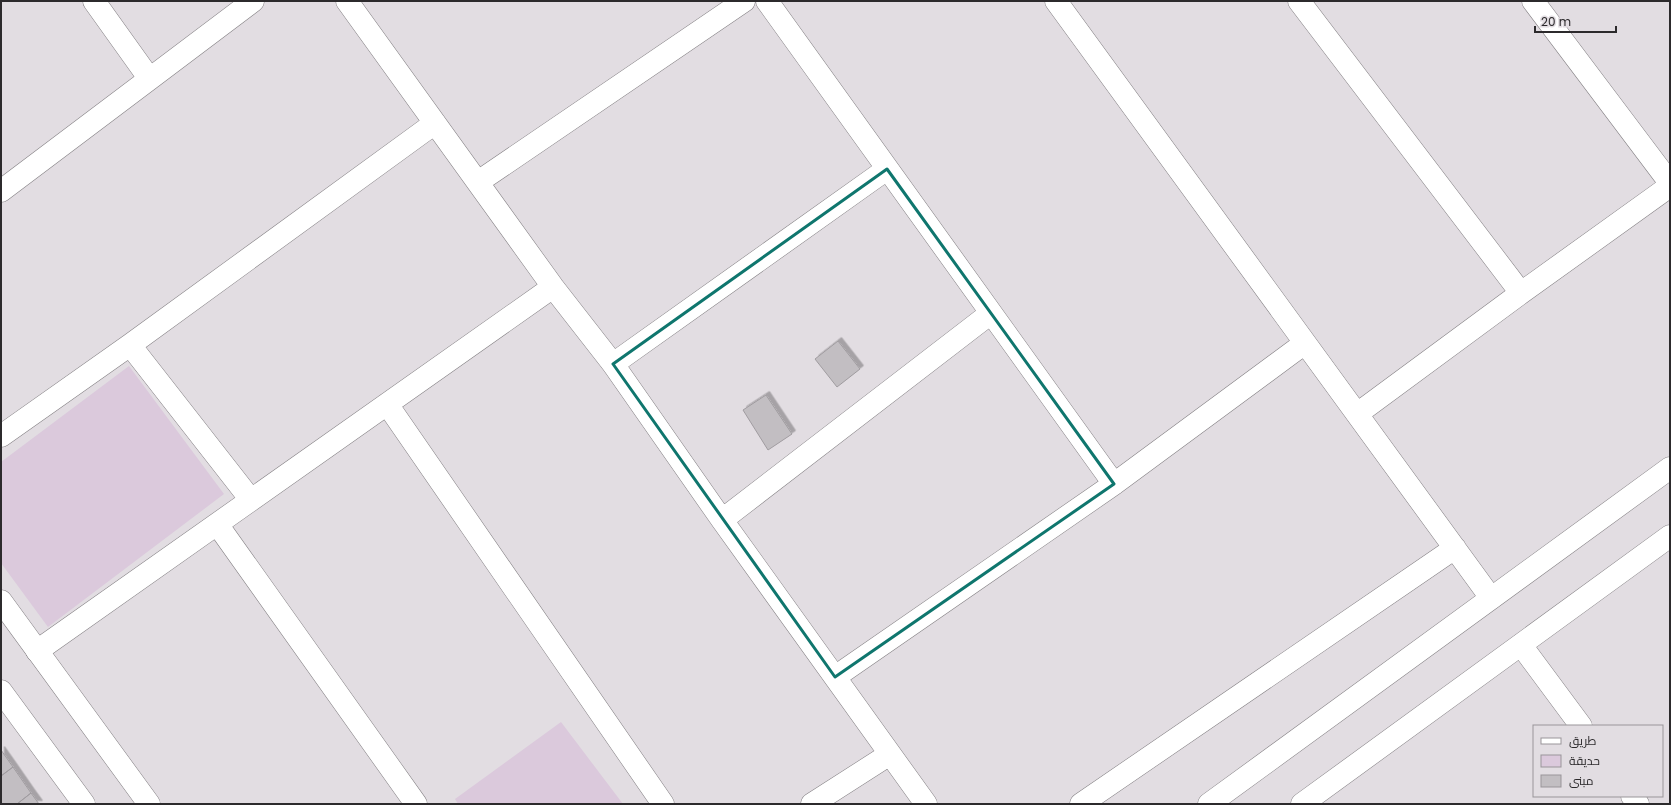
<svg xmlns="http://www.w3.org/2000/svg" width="1671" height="805" viewBox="0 0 1671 805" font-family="Poppins,Cairo,sans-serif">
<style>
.green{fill:#dbc9dc}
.building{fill:#c2bec2;stroke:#a09ca0;filter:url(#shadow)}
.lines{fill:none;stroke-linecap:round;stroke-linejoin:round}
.minor-casing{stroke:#848084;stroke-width:23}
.tertiary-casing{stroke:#848084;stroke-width:23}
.primary-casing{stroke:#848084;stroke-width:23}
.minor{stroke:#fff;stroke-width:22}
.tertiary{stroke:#fff;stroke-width:22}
.primary{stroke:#fff;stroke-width:22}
.marked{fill:none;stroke:#0f766e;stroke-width:3;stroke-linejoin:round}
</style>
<defs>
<filter id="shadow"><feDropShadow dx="3.5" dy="-3.5" stdDeviation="0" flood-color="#0004"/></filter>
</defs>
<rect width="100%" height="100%" fill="#e2dde2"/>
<path class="green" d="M129 366 224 494 48 627 1 563V462Z
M561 722 623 804H458L455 799Z"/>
<path class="building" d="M838 341 860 369 837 387 815 359Z
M766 395 792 434 768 450 743 410Z
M1 750 13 767 1 776Z
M13 767 31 793 17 804H1V776Z
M31 793 39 804H17Z"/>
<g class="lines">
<g class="minor-casing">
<path id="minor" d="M94 1 149 78
M347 1 553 287 613 364 722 520 926 804
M767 1 1114 484
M1056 1 1491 598
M1299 1 1521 293
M1533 1 1670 183
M478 182 744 1
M1 191 253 1
M130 345 251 500
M613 364 887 169
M387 404 663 804
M1357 414 1521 293 1670 186
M1 436 130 345 435 123
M722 520 991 313
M217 524 416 804
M1521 645 1581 726
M37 651 553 287
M835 677 1114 484 1305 343
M1632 796 1638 804
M812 804 890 754
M1081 804 1455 548"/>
</g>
<g class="tertiary-casing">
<path id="tertiary" d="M1209 804 1670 468
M1302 804 1670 536"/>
</g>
<g class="primary-casing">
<path id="primary" d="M1 601 149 804
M1 691 84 804"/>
</g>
<use href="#minor" class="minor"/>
<use href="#tertiary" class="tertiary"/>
<use href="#primary" class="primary"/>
</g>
<path class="marked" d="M887 169 1114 484 835 677 613 364Z"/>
<rect width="1671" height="805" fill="none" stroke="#2c2a2c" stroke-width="4"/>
<rect x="1533" y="725" width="130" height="72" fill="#e2dde2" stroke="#999599"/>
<rect x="1541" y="738" width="20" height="6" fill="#ffffff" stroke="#999599"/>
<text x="1569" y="745" font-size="12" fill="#2c2a2c">طريق</text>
<rect x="1541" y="755" width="20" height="12" fill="#dbc9dc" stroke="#999599"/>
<text x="1569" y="765" font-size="12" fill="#2c2a2c">حديقة</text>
<rect x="1541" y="775" width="20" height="12" fill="#c2bec2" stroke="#999599"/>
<text x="1569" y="785" font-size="12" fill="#2c2a2c">مبنى</text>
<path d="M1535 26v6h81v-6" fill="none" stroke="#2c2a2c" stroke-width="2"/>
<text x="1541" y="26" font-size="12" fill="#2c2a2c" stroke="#e2dde2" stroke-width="3" paint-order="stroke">20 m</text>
</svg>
